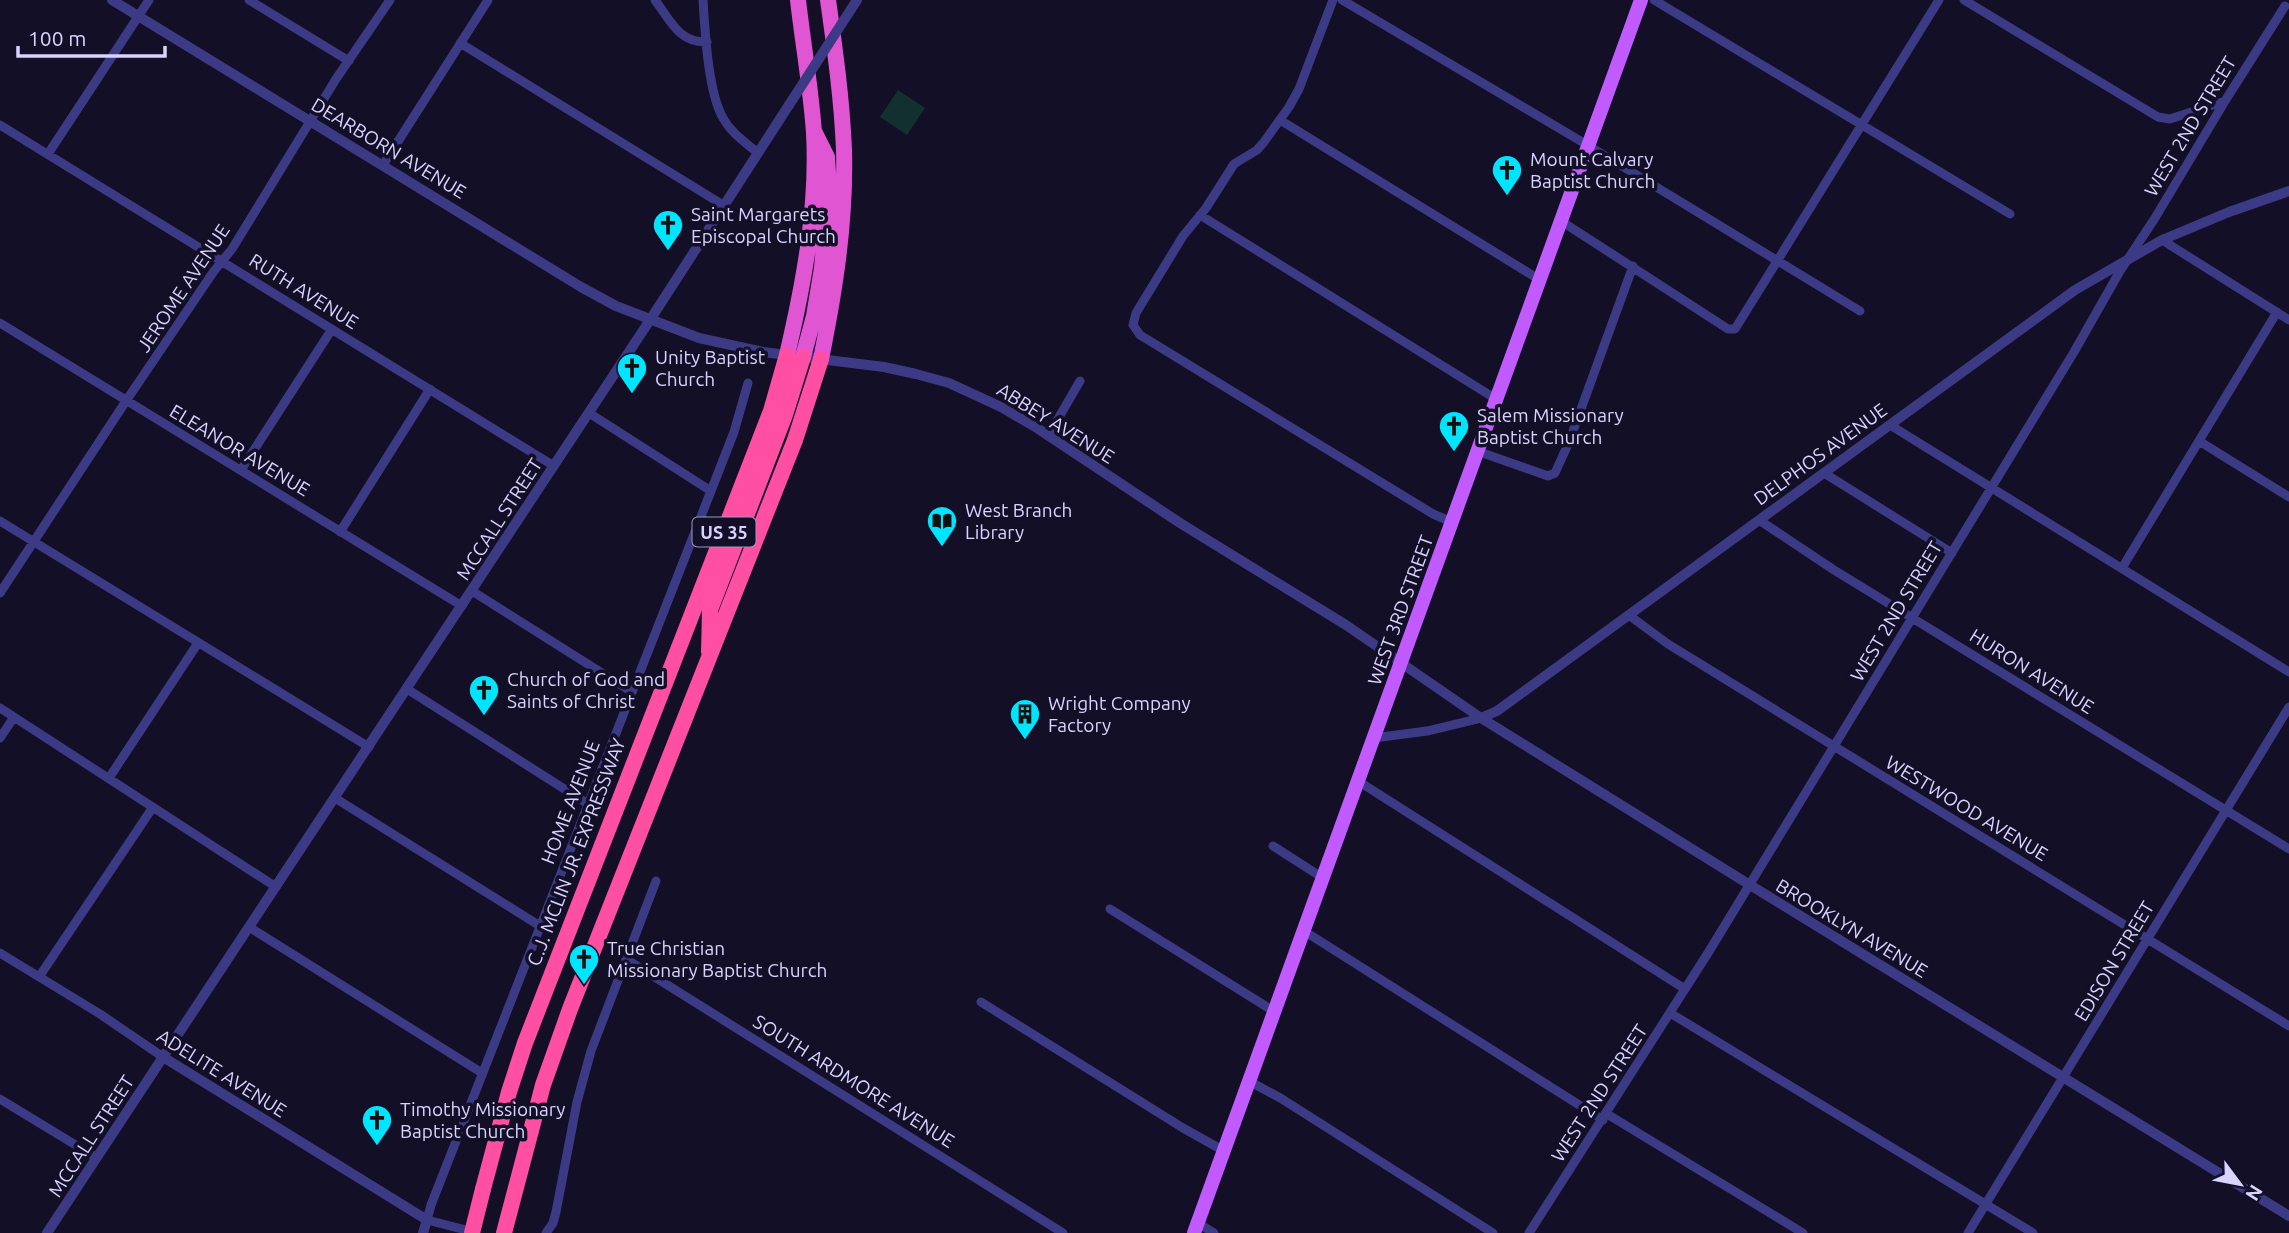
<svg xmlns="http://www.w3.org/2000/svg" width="2289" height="1233" viewBox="0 0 2289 1233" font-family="Ubuntu,sans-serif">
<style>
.green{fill:#12302f}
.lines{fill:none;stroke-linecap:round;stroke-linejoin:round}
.minor{stroke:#3d3a85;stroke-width:9}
.tertiary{stroke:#3d3a85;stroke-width:10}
.primary{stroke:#c25bff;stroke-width:14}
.trunk{stroke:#e055d1;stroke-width:16}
.motorway{stroke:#ff4fa3;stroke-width:16}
.tertiary-bridge{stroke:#3d3a85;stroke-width:10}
.motorway-bridge{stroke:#ff4fa3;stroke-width:16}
.labels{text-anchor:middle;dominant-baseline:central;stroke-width:7;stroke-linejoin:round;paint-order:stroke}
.shield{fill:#130f26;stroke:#9e99be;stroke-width:2}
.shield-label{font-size:18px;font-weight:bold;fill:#d9d4ff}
.street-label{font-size:19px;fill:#d9d4ff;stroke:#130f26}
.poi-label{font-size:19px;fill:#d9d4ff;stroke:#130f26;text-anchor:start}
</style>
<rect width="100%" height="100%" fill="#130f26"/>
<path class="green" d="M898 90 925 108 907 135 880 117Z"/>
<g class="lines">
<path class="minor" d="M249 0 349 61
M655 0C670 20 679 43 707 42
M703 0C705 31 708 92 723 118 731 133 745 142 758 153
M1333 0 1299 89 1289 107 1264 142 1257 150 1234 164 1206 208 1183 236 1136 313 1133 325 1140 335 1433 514 1452 522
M1342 0 1589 146 1860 311
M1654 0 2010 214
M1964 0 2158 117 2170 119 2225 101
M460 43 723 205
M1280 120 1540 280
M0 125 554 466
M48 154 149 0
M383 165 488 0
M1200 215 1496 399
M1561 221 1728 329H1735L1939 0
M2162 240 2289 320
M0 323 462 606
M589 413 711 491
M1890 425 2289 672
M1048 436 1080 381
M2199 441 2289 497
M1477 451 1548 476 1555 473 1569 442 1633 266
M241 470 332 329
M1824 473 1952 553
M1759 520 1834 570 2289 849
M0 521 369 747
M340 532 430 389
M2122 568 2277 312
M472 591 632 692
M0 593 126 401 214 271 232 249 336 79 390 0
M1630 616 1668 644 2289 1026
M407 689 588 804
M0 708 276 887
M0 738 14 717
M1374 738 1427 731 1481 718
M109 778 198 643
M1358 781 1685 989
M335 798 540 926
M1273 846 1323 878
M1110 909 1275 1012
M249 927 482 1073
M1304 931 1603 1120
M0 953 100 1014 163 1057 165 1054
M626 959 1063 1233
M39 977 153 807
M981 1002 1183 1128 1224 1151
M1670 1013 2033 1233
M1249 1081 1282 1099 1493 1233
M0 1099 97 1158
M1607 1114 1803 1233
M1198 1223 1214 1233
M474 1232 427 1220 431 1205 711 491 734 432 748 383
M546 1233 553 1223 556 1212 577 1102 591 1051 656 881
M1529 1233 1708 953 2074 352 2120 271 2155 218 2225 101 2285 6
M1968 1233 2289 707"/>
<path class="tertiary" d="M112 0 581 287 616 306 699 338 763 352 884 367 916 374 949 383 1001 407 1037 428 1180 523 1346 625 1481 718 1750 885 2289 1216
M1481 718 1497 711 2075 290 2162 240 2229 212 2289 191
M165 1054 650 320 789 105
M47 1233 163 1057 427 1220 423 1233"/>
<path class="primary" d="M1194 1233 1641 0"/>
<path class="trunk" d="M787 355C804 282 818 207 814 133 811 89 803 44 798 0
M803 357 814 316 822 268 829 189 827 157 815 133
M821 359C835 290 846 221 844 150 842 100 835 50 828 0"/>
<path class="motorway" d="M709 652 710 610 785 415 803 357
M483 1189 509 1092 525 1043 771 411 787 355
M504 1233 543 1085 570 1009 795 440 821 359"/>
<path class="tertiary-bridge" d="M789 105 857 0"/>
<path class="motorway-bridge" d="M472 1233 483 1189"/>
</g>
<defs>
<g id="church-pin" transform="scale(1.575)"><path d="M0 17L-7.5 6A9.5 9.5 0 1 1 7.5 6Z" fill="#00e5ff" stroke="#130f26"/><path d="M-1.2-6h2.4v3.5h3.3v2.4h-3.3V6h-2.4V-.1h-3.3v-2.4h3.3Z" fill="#111"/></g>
<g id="library-pin" transform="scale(1.575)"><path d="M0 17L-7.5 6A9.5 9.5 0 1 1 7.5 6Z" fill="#00e5ff" stroke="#130f26"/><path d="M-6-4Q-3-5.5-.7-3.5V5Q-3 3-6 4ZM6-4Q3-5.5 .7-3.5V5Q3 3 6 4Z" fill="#111"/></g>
<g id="building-pin" transform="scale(1.575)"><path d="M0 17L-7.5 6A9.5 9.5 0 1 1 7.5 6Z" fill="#00e5ff" stroke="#130f26"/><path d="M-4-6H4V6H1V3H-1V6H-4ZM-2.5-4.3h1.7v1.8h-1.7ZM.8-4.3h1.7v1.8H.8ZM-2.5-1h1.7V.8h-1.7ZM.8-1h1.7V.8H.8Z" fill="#111"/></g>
</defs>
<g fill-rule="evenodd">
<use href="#church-pin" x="1507" y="170"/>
<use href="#church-pin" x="668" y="225"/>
<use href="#church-pin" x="632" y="368"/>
<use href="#church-pin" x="1454" y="426"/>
<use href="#library-pin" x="942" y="521"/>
<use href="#church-pin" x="484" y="690"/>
<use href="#building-pin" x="1025" y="714"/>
<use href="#church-pin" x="584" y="959"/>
<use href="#church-pin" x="377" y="1120"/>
</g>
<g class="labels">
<rect class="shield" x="692.5" y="517.5" width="63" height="29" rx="5"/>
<g class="shield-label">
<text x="724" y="532">US 35</text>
</g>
<g class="street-label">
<text transform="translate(2190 126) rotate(-59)">WEST 2ND STREET</text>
<text transform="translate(389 148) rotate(31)">DEARBORN AVENUE</text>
<text transform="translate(183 288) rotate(-56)">JEROME AVENUE</text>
<text transform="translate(304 291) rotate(32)">RUTH AVENUE</text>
<text transform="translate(1056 423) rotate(32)">ABBEY AVENUE</text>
<text transform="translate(240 450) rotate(31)">ELEANOR AVENUE</text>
<text transform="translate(1820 454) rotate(-36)">DELPHOS AVENUE</text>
<text transform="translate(499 519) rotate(-57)">MCCALL STREET</text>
<text transform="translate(1400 610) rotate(-70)">WEST 3RD STREET</text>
<text transform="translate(1896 611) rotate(-59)">WEST 2ND STREET</text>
<text transform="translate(2032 671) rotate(32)">HURON AVENUE</text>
<text transform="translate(570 802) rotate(-69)">HOME AVENUE</text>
<text transform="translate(1967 808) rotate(31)">WESTWOOD AVENUE</text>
<text transform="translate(576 852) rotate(-69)">C.J. MCLIN JR. EXPRESSWAY</text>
<text transform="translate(1852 928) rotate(31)">BROOKLYN AVENUE</text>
<text transform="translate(2114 961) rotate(-59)">EDISON STREET</text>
<text transform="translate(222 1073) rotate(32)">ADELITE AVENUE</text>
<text transform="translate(854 1081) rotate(32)">SOUTH ARDMORE AVENUE</text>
<text transform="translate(1599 1093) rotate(-57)">WEST 2ND STREET</text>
<text transform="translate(91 1136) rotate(-57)">MCCALL STREET</text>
</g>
<g class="poi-label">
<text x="1530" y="159">Mount Calvary<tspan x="1530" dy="22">Baptist Church</tspan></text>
<text x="691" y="214">Saint Margarets<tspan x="691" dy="22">Episcopal Church</tspan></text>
<text x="655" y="357">Unity Baptist<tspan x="655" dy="22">Church</tspan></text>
<text x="1477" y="415">Salem Missionary<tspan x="1477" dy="22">Baptist Church</tspan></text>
<text x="965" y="510">West Branch<tspan x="965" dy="22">Library</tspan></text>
<text x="507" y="679">Church of God and<tspan x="507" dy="22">Saints of Christ</tspan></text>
<text x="1048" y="703">Wright Company<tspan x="1048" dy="22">Factory</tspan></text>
<text x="607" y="948">True Christian<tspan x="607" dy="22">Missionary Baptist Church</tspan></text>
<text x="400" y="1109">Timothy Missionary<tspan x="400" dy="22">Baptist Church</tspan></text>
</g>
</g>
<g transform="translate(2240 1184) rotate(122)" stroke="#130f26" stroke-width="5" paint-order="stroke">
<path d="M0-5L12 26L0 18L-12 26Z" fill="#d9d4ff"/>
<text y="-10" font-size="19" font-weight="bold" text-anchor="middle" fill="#d9d4ff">N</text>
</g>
<path d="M18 46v10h147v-10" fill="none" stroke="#d9d4ff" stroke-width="3.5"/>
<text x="28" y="46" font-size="21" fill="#d9d4ff" stroke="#130f26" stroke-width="5" paint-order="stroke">100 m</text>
</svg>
